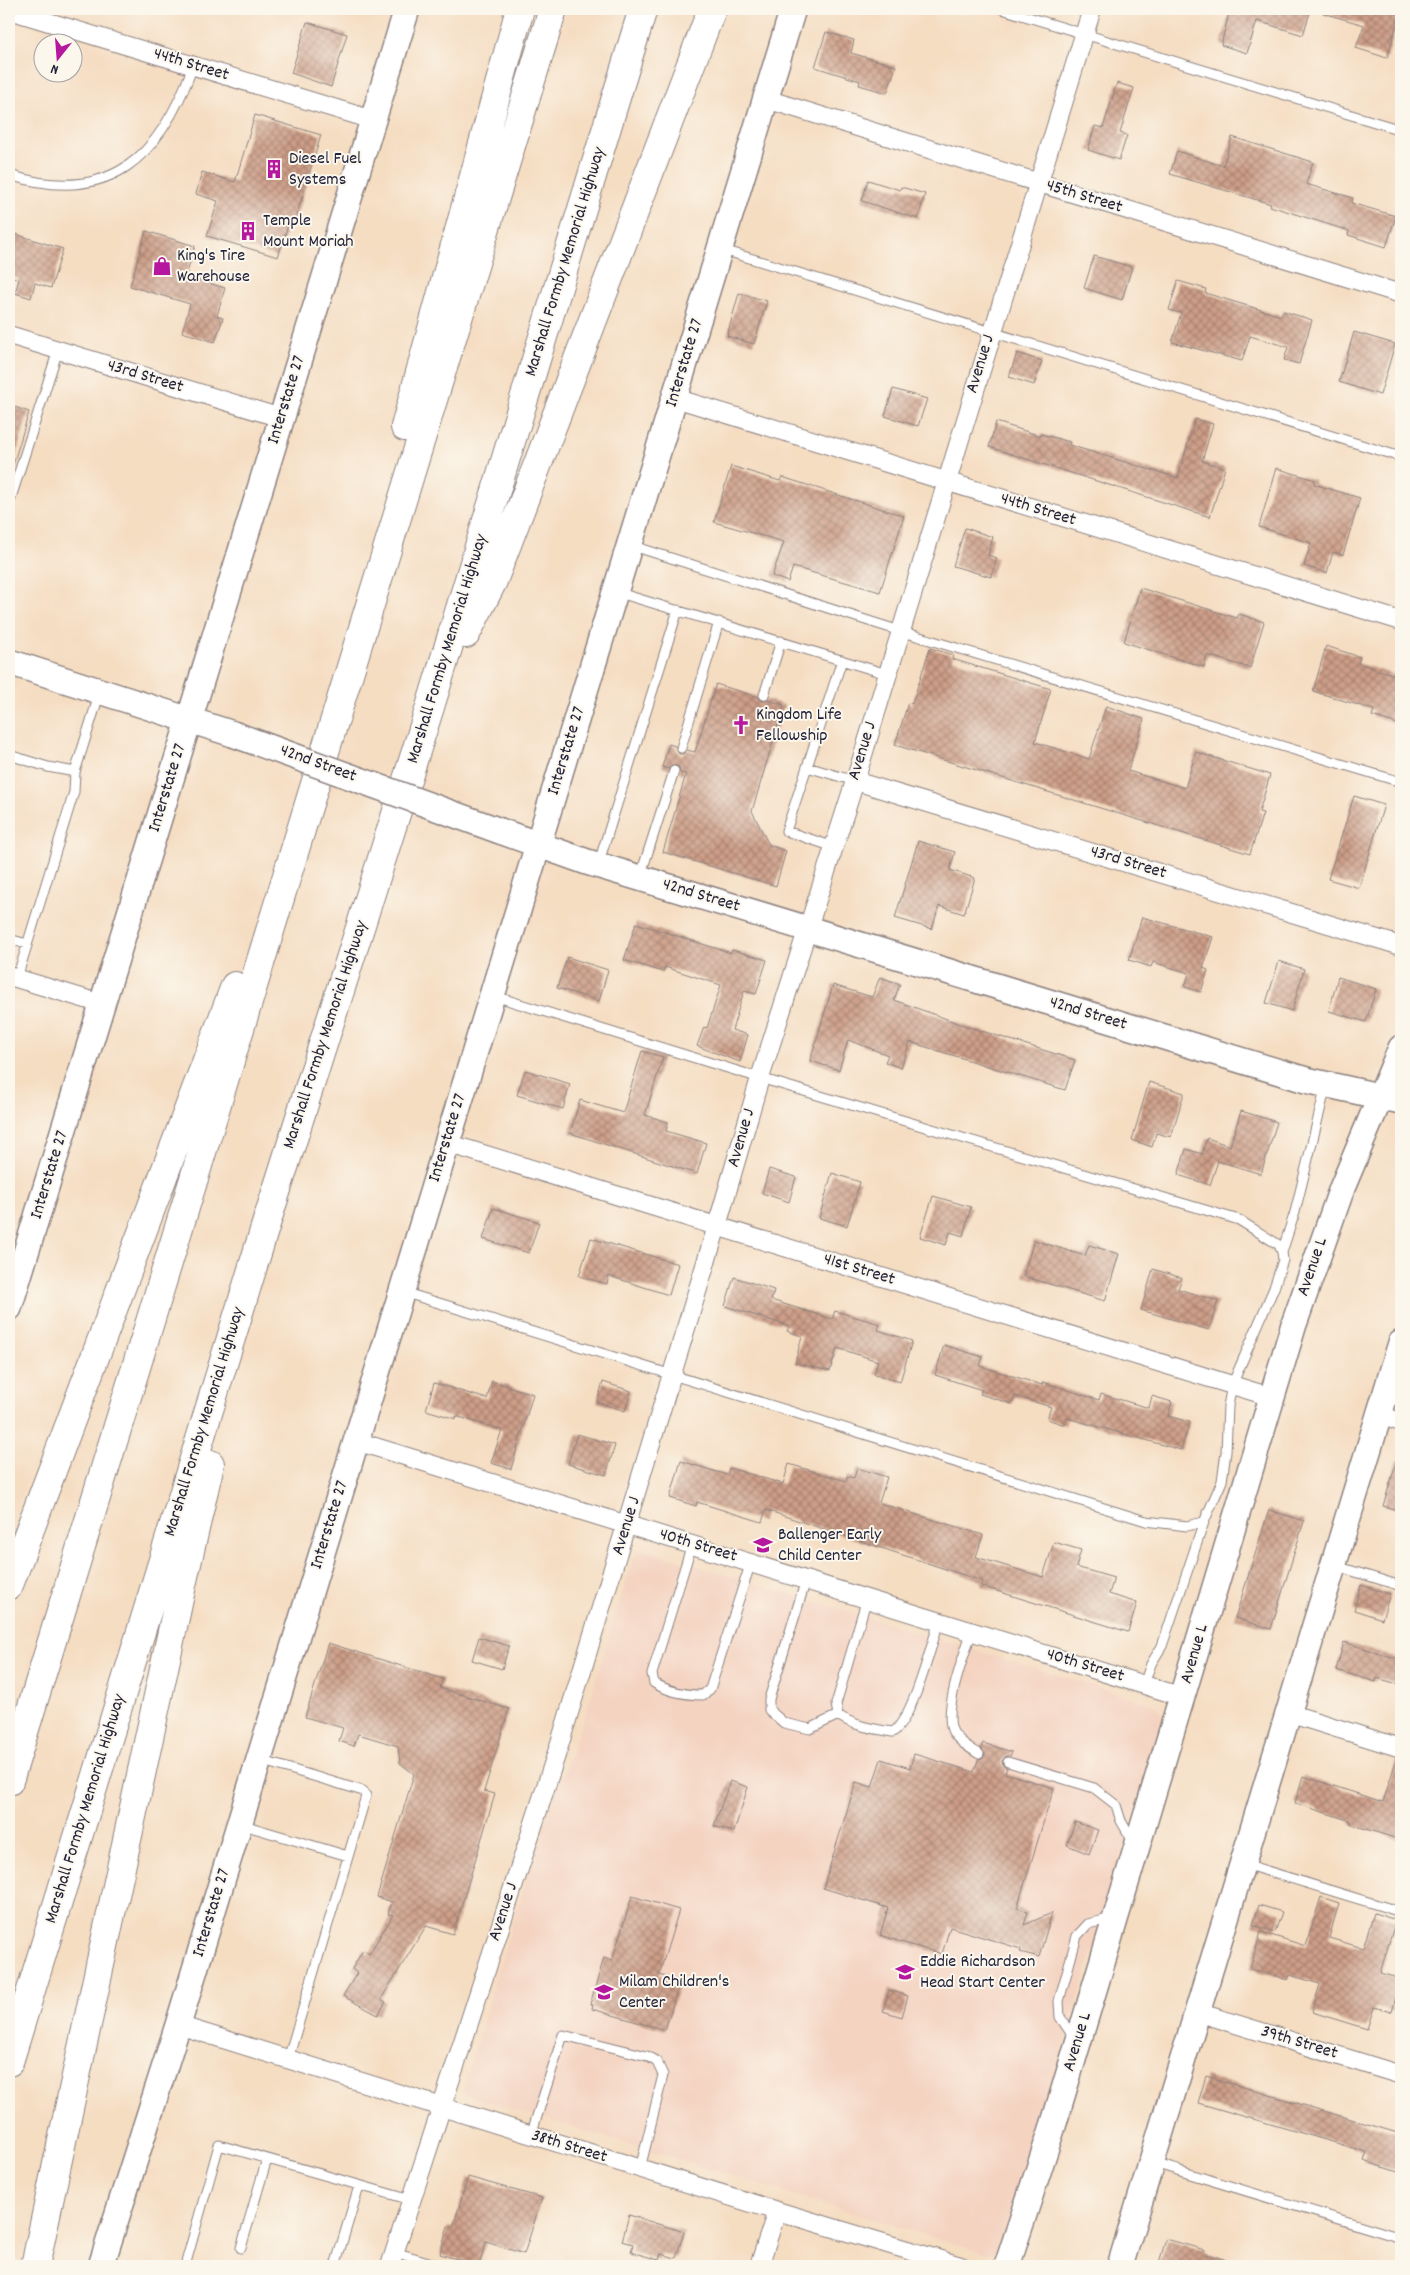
<svg xmlns="http://www.w3.org/2000/svg" width="1410" height="2275" viewBox="0 0 1410 2275" font-family="Dekko,sans-serif">
<style>
.built{fill:#f4d3c1}
.building{fill:url(#building-cross-hatch)}
.lines{fill:none;stroke-linecap:round;stroke-linejoin:round}
.lane-casing{stroke:#8c807e;stroke-width:11}
.street-casing{stroke:#8c807e;stroke-width:20}
.secondary-casing{stroke:#8c807e;stroke-width:28}
.highway-casing{stroke:#8c807e;stroke-width:30}
.lane{stroke:#fff;stroke-width:9}
.street{stroke:#fff;stroke-width:18}
.secondary{stroke:#fff;stroke-width:25}
.highway{stroke:#fff;stroke-width:28}
.secondary-bridge-casing{stroke:#8c807e;stroke-width:28;stroke-linecap:butt}
.secondary-bridge{stroke:#fff;stroke-width:25}
.labels{text-anchor:middle;dominant-baseline:central;stroke-width:4;stroke-linejoin:round;paint-order:stroke}
.street-label{font-size:18px;fill:#22223b;stroke:#fbf7ec}
.poi-label{font-size:18px;fill:#22223b;stroke:#fbf7ec;text-anchor:start}
</style>
<defs>
<pattern id="building-cross-hatch" width="8" height="8" patternUnits="userSpaceOnUse" patternTransform="scale(1.25)"><rect width="8" height="8" fill="#cd9e88"/><path d="M0 0l8 8M0 8l8-8" fill="none" stroke="#a68070"/></pattern>
</defs>
<rect width="100%" height="100%" fill="#fbf7ec"/>
<filter id="ink" filterUnits="userSpaceOnUse"><feTurbulence type="fractalNoise" baseFrequency=".02" numOctaves="2"/><feDisplacementMap in="SourceGraphic" scale="10" xChannelSelector="R" yChannelSelector="G"/><feConvolveMatrix kernelMatrix="1 2 1 2 8 2 1 2 1" color-interpolation-filters="sRGB"/></filter>
<filter id="wash" filterUnits="userSpaceOnUse"><feTurbulence type="fractalNoise" baseFrequency=".0096" numOctaves="4" result="noise"/><feDisplacementMap in="SourceGraphic" scale="20" xChannelSelector="R" yChannelSelector="G"/><feGaussianBlur stdDeviation="1.12" result="paint"/><feColorMatrix in="noise" values="0 0 0 0 0 0 0 0 0 0 0 0 0 0 0 0 0 1.4 0 .05"/><feComposite in="paint" operator="in"/></filter>
<g filter="url(#wash)">
<rect width="100%" height="100%" fill="#f5ddc2"/>
<path class="built" d="M641 1549 1150 1703 1162 1712 1163 1721 1021 2186 1003 2241 993 2253H984L467 2095 463 2089 536 1845 585 1716 633 1558Z"/>
<g id="blocks">
<path class="building" d="M1230 9H1311L1303 35 1257 21 1247 53 1221 45Z
M1324 9H1382L1400 14 1387 58 1356 48 1364 25 1323 13Z
M307 22 347 34 331 87 291 73Z
M826 32 854 40 851 53 896 66 887 93 859 85 860 81 815 67Z
M1117 83 1134 88 1120 133 1127 135 1119 160 1088 150 1095 126 1103 128Z
M255 115 321 135 294 224 289 222 278 257 207 236 218 201 196 194 202 172 235 182Z
M1232 137 1313 162 1306 184 1353 198 1351 203 1396 216 1386 247 1348 235 1349 231 1270 206 1271 204 1170 174 1177 151 1223 166Z
M868 180 900 190 901 187 925 194 918 219 862 201Z
M146 231 195 246 186 276 225 288 217 316 223 318 215 342 182 332 190 304 130 286Z
M15 234 63 249 51 288 35 283 31 298 15 293 19 279 9 276V256Z
M1094 256 1132 267 1122 300 1084 288Z
M1178 281 1206 289 1205 293 1281 316 1283 311 1312 320 1299 364 1284 360 1288 347 1250 336 1242 361 1172 342 1181 313 1169 310Z
M739 293 767 301 754 344 727 336Z
M1354 332 1395 344 1380 395 1339 382Z
M1017 353 1042 361 1034 385 1009 377Z
M893 389 927 399 918 426 885 416Z
M9 405 29 412 13 465 9 464Z
M1195 419 1213 424 1202 461 1225 468 1210 517 989 447 996 422 1041 436V434L1070 442 1069 445 1178 478Z
M731 466 780 481 782 477 904 516 880 592 793 567 788 582 772 576 784 542 714 522Z
M1276 468 1315 480 1314 484 1360 498 1343 555 1333 552 1327 573 1304 566 1311 543 1259 527Z
M965 528 993 537 988 555 997 558 991 577 953 566Z
M1140 588 1237 618 1239 614 1264 622 1250 668 1207 655 1204 667 1124 642Z
M1326 646 1360 657 1358 663 1401 677V725L1372 716 1374 710 1313 691Z
M930 648 953 655 952 659 1051 689 1035 742 1089 759 1106 706 1144 719 1128 771 1185 788 1196 752 1270 775 1259 812 1263 813 1250 854 895 745 908 703 912 704Z
M716 684 758 697 763 701 768 700 784 705 752 811 769 845 786 851 776 886 663 852 686 774 680 773 679 767 675 765 668 769 662 767 669 744 675 746 679 754H683L687 750 695 752Z
M1354 796 1384 805 1359 888 1328 879Z
M918 841 955 852 950 870 975 878 964 914 939 906 932 929 895 918Z
M1142 917 1213 937 1203 968 1208 970 1201 992 1185 987 1189 973 1153 962 1151 967 1129 960Z
M636 923 731 953 732 950 767 960 756 994 744 991 732 1030 748 1035 740 1062 697 1046 704 1027 707 1028 721 985 665 967 663 972 624 960Z
M567 957 608 970 599 1001 557 988Z
M1279 961 1304 969 1292 1011 1266 1003Z
M880 977 900 984 894 1000 969 1027 1075 1060 1065 1090 910 1042 901 1068 885 1062 888 1055 848 1040 839 1070 810 1061 833 985 872 997Z
M1338 977 1376 989 1366 1022 1329 1011Z
M642 1051 663 1057 645 1115 668 1122 666 1131 706 1143 697 1174 570 1133 580 1100 623 1113Z
M525 1070 570 1084 563 1109 517 1095Z
M1149 1082 1184 1093 1171 1137 1156 1133 1152 1147 1132 1140Z
M1241 1111 1277 1122 1261 1174 1218 1161 1210 1185 1178 1175 1186 1149 1202 1154 1207 1138 1230 1146Z
M769 1169 796 1177 789 1202 762 1193Z
M832 1173 860 1182 847 1226 819 1218Z
M933 1196 971 1207 963 1236 950 1232 946 1245 920 1237Z
M493 1208 539 1222 529 1253 483 1239Z
M591 1238 678 1264 669 1295 609 1276 607 1284 579 1276Z
M1034 1240 1085 1256 1089 1245 1119 1254 1105 1301 1023 1276Z
M1153 1269 1182 1278 1178 1289 1218 1301 1209 1330 1141 1310Z
M734 1277 774 1290 771 1300 832 1319 835 1311 880 1324 878 1330 912 1341 900 1382 874 1374 878 1361 837 1348 830 1371 795 1363 802 1336 787 1331 789 1326 725 1306Z
M944 1345 983 1357 980 1366 1042 1385 1043 1382 1099 1400 1101 1394 1149 1408 1152 1396 1172 1402 1168 1416 1190 1422 1181 1450 1067 1418 1065 1425 1047 1419 1051 1407 1015 1396 1012 1404 980 1394 982 1390 935 1375Z
M492 1381 533 1394 511 1469 491 1463 502 1430 456 1416V1419L426 1410 434 1383 487 1399Z
M603 1382 631 1391 625 1411 597 1402Z
M577 1434 615 1445 606 1475 568 1464Z
M1397 1460 1401 1461V1511L1383 1506Z
M681 1461 727 1475 729 1468 783 1484 789 1464 846 1481 847 1476 854 1478 857 1468 887 1477 879 1503 983 1535 976 1557 1043 1577 1054 1542 1081 1550 1076 1567 1114 1578 1109 1594 1137 1603 1128 1632 981 1586 982 1581 766 1510 762 1522 697 1502 696 1506 670 1498Z
M1269 1510 1304 1521 1271 1629 1235 1618Z
M1361 1585 1390 1594 1382 1619 1354 1610Z
M479 1637 509 1646 502 1669 472 1660Z
M1344 1642 1401 1660V1685L1377 1678 1376 1682 1336 1670Z
M328 1643 443 1679 440 1688 509 1709 484 1791 495 1794 453 1934 426 1926 381 1999 386 2002 378 2015 343 1996 357 1973 352 1969 363 1950 369 1954 393 1915 388 1914 392 1902 377 1897 414 1774 400 1763 398 1746 358 1734 354 1746 339 1741 343 1728 305 1717Z
M983 1743 1012 1752 1010 1756H1006L1002 1761 1003 1766 1007 1768 1005 1773 1054 1788 1017 1908 1028 1912 1024 1925 1052 1913 1039 1957 1020 1952 1021 1949 950 1927 942 1954 904 1943 880 1935 888 1908 823 1888 856 1782 872 1787 881 1759 910 1768 914 1754 974 1772 978 1760 982 1759 985 1755 981 1748Z
M1397 1758H1401V1840L1350 1824 1351 1821 1295 1803 1303 1776 1383 1802Z
M730 1781 748 1787 734 1832 714 1826Z
M1075 1822 1098 1830 1089 1854 1067 1845Z
M632 1896 679 1910 659 1975 680 1981 665 2030 592 2009 593 2005 590 2004 604 1958 612 1961Z
M1321 1897 1339 1903 1329 1938 1363 1948 1374 1913 1396 1920 1380 1973 1401 1979 1392 2012 1374 2007 1367 2029 1312 2012 1320 1984 1290 1975 1288 1980 1250 1969 1261 1932 1306 1946Z
M1259 1905 1282 1912 1275 1932 1253 1925Z
M889 1990 908 1996 902 2017 883 2011Z
M1206 2076 1401 2134V2173L1364 2161 1367 2152 1198 2103Z
M468 2177 542 2198 524 2254 486 2242 479 2266 440 2254 448 2226 453 2227Z
M629 2215 684 2232 676 2258 661 2254 659 2260 631 2252 633 2244 622 2241Z
M1166 2239 1205 2250 1204 2253 1233 2262 1232 2266H1158Z"/>
</g>
</g>
<g filter="url(#ink)">
<use href="#blocks" fill-opacity="0" stroke="#8c807e" stroke-width="1"/>
<g class="lines">
<g class="lane-casing">
<path id="lane" d="M1002 9 1401 130
M9 175C110 206 160 158 193 66
M720 249 1401 457
M9 504 58 350
M630 545 900 631 1401 782
M616 592 887 674
M764 695 781 641
M681 748 719 622
M9 755 48 767 75 772
M807 767 855 781
M834 847 786 831 842 660
M598 865 678 610
M640 877 674 771
M9 939 27 944
M17 978 74 792 75 772 100 692
M494 996 760 1078 1239 1220 1279 1245 1282 1252
M403 1292 1146 1521 1187 1526 1204 1522
M692 1544 652 1674 654 1683C669 1692 686 1695 703 1695L710 1689 751 1562
M1336 1566 1401 1586
M806 1580 769 1699V1710L784 1723 810 1729 838 1715
M867 1598 836 1704 838 1715C853 1726 874 1729 893 1732 913 1718 931 1647 939 1621
M972 1631C965 1652 942 1712 953 1732 959 1742 970 1748 979 1754
M1144 1684 1151 1664 1162 1646 1204 1522 1222 1481 1226 1452 1228 1406 1232 1385 1274 1288 1283 1260 1282 1252 1295 1212 1326 1086
M260 1760 363 1791 366 1796 288 2059
M1008 1762 1094 1788 1116 1805 1121 1821 1134 1843
M240 1824 348 1856
M1244 1864 1401 1912
M1075 2039 1060 2017 1059 2001 1077 1936 1088 1924 1113 1918
M531 2135 563 2035 647 2056 657 2062 663 2075 640 2169
M1154 2163 1401 2238
M241 2248 267 2159
M394 2252 442 2266
M185 2266 219 2145 411 2200
M335 2266 359 2186"/>
</g>
<g class="street-casing">
<path id="street" d="M9 10 373 120
M766 99 1401 294
M9 335 281 418
M675 398 1401 621
M855 781 1401 946
M9 976 102 1004
M447 1143 1271 1397
M1379 1415 1401 1422
M356 1441 1183 1697
M1288 1713 1401 1748
M1197 2012 1401 2075
M178 2025 777 2211 961 2266
M390 2266 559 1746 717 1226 760 1078 855 781 1092 9
M759 2266 777 2211"/>
</g>
<g class="secondary-casing">
<path id="secondary" d="M9 662 233 734
M500 831 587 862 1306 1080 1401 1101
M9 1308 407 9
M101 2266 178 2025 793 9
M1007 2266 1053 2126 1294 1324 1342 1188 1401 1048
M1120 2266 1401 1343"/>
</g>
<g class="highway-casing">
<path id="highway" d="M405 427 520 9
M466 634 493 581 712 9
M9 1585 235 986
M9 1781 553 9
M9 2062 266 1224 430 707 643 9
M35 2266 182 1585 210 1464"/>
</g>
<use href="#lane" class="lane"/>
<use href="#street" class="street"/>
<use href="#secondary" class="secondary"/>
<use href="#highway" class="highway"/>
<g class="secondary-bridge-casing">
<path id="secondary-bridge" d="M233 734 500 831"/>
</g>
<use href="#secondary-bridge" class="secondary-bridge"/>
</g>
</g>
<defs>
<g id="building-bare" transform="scale(1.5)"><path d="M-4-6H4V6H1V3H-1V6H-4ZM-2.5-4.3h1.7v1.8h-1.7ZM.8-4.3h1.7v1.8H.8ZM-2.5-1h1.7V.8h-1.7ZM.8-1h1.7V.8H.8Z" fill="#b5179e" stroke="#fbf7ec" stroke-width="2.5" paint-order="stroke"/></g>
<g id="shop-bare" transform="scale(1.5)"><path d="M-5-2.5h2.3a2.7 3.5 0 0 1 5.4 0H5L5.5 6h-11ZM-1.5-2.5h3a1.5 2.3 0 0 0-3 0Z" fill="#b5179e" stroke="#fbf7ec" stroke-width="2.5" paint-order="stroke"/></g>
<g id="church-bare" transform="scale(1.5)"><path d="M-1.2-6h2.4v3.5h3.3v2.4h-3.3V6h-2.4V-.1h-3.3v-2.4h3.3Z" fill="#b5179e" stroke="#fbf7ec" stroke-width="2.5" paint-order="stroke"/></g>
<g id="school-bare" transform="scale(1.5)"><path d="M0-5L7-2L0 1L-7-2ZM-4 1L0 2.5L4 1V4Q0 6-4 4Z" fill="#b5179e" stroke="#fbf7ec" stroke-width="2.5" paint-order="stroke"/></g>
</defs>
<g fill-rule="evenodd">
<use href="#building-bare" x="274" y="169"/>
<use href="#building-bare" x="248" y="231"/>
<use href="#shop-bare" x="162" y="266"/>
<use href="#church-bare" x="741" y="725"/>
<use href="#school-bare" x="763" y="1545"/>
<use href="#school-bare" x="905" y="1972"/>
<use href="#school-bare" x="604" y="1992"/>
</g>
<g class="labels">
<g class="street-label">
<text transform="translate(191 65) rotate(17)">44th Street</text>
<text transform="translate(1084 197) rotate(17)">45th Street</text>
<text transform="translate(566 262) rotate(-73)">Marshall Formby Memorial Highway</text>
<text transform="translate(685 363) rotate(-73)">Interstate 27</text>
<text transform="translate(981 364) rotate(-73)">Avenue J</text>
<text transform="translate(145 377) rotate(17)">43rd Street</text>
<text transform="translate(287 400) rotate(-73)">Interstate 27</text>
<text transform="translate(1038 510) rotate(17)">44th Street</text>
<text transform="translate(448 649) rotate(-73)">Marshall Formby Memorial Highway</text>
<text transform="translate(567 751) rotate(-73)">Interstate 27</text>
<text transform="translate(863 751) rotate(-73)">Avenue J</text>
<text transform="translate(318 764) rotate(20)">42nd Street</text>
<text transform="translate(168 788) rotate(-73)">Interstate 27</text>
<text transform="translate(1128 863) rotate(17)">43rd Street</text>
<text transform="translate(701 896) rotate(17)">42nd Street</text>
<text transform="translate(1088 1014) rotate(17)">42nd Street</text>
<text transform="translate(326 1035) rotate(-72)">Marshall Formby Memorial Highway</text>
<text transform="translate(448 1138) rotate(-73)">Interstate 27</text>
<text transform="translate(742 1138) rotate(-74)">Avenue J</text>
<text transform="translate(50 1175) rotate(-73)">Interstate 27</text>
<text transform="translate(1313 1267) rotate(-71)">Avenue L</text>
<text transform="translate(859 1270) rotate(17)">41st Street</text>
<text transform="translate(205 1422) rotate(-73)">Marshall Formby Memorial Highway</text>
<text transform="translate(330 1525) rotate(-73)">Interstate 27</text>
<text transform="translate(627 1526) rotate(-73)">Avenue J</text>
<text transform="translate(698 1546) rotate(17)">40th Street</text>
<text transform="translate(1195 1654) rotate(-74)">Avenue L</text>
<text transform="translate(1085 1666) rotate(17)">40th Street</text>
<text transform="translate(86 1809) rotate(-73)">Marshall Formby Memorial Highway</text>
<text transform="translate(504 1912) rotate(-72)">Avenue J</text>
<text transform="translate(212 1913) rotate(-73)">Interstate 27</text>
<text transform="translate(1078 2042) rotate(-73)">Avenue L</text>
<text transform="translate(1299 2043) rotate(17)">39th Street</text>
<text transform="translate(569 2147) rotate(17)">38th Street</text>
</g>
<g class="poi-label">
<text x="289" y="159">Diesel Fuel<tspan x="289" dy="21">Systems</tspan></text>
<text x="263" y="221">Temple<tspan x="263" dy="21">Mount Moriah</tspan></text>
<text x="177" y="256">King's Tire<tspan x="177" dy="21">Warehouse</tspan></text>
<text x="756" y="715">Kingdom Life<tspan x="756" dy="21">Fellowship</tspan></text>
<text x="778" y="1535">Ballenger Early<tspan x="778" dy="21">Child Center</tspan></text>
<text x="920" y="1962">Eddie Richardson<tspan x="920" dy="21">Head Start Center</tspan></text>
<text x="619" y="1982">Milam Children's<tspan x="619" dy="21">Center</tspan></text>
</g>
</g>
<rect width="1410" height="2275" fill="none" stroke="#fbf7ec" stroke-width="30"/>
<g transform="translate(58 58) rotate(197)"><circle r="24" fill="#fbf7ec" stroke="#a4a2a5"/>
<path d="M0-4L9 19L0 12L-9 19Z" fill="#b5179e"/>
<text y="-8" font-size="14" font-weight="bold" text-anchor="middle" fill="#22223b">N</text>
</g>
</svg>
